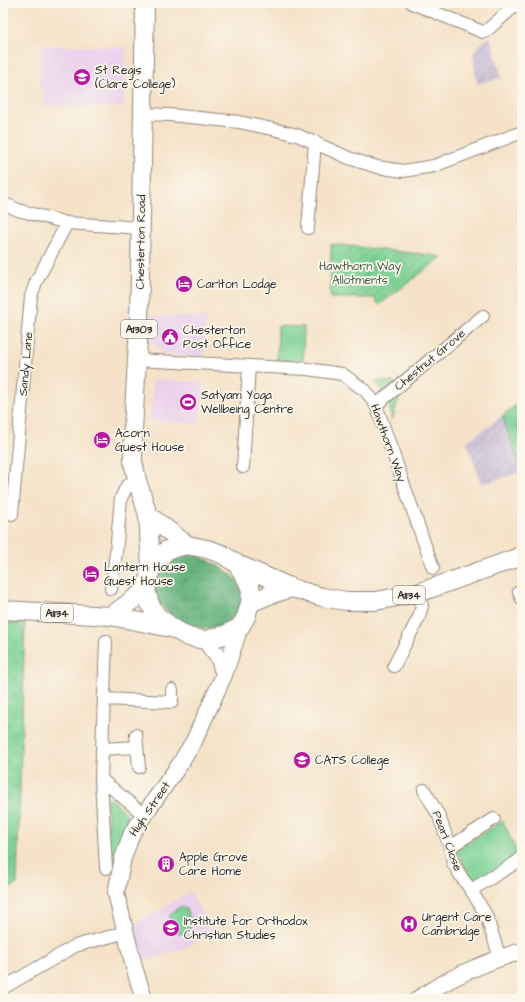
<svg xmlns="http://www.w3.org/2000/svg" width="525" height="1002" viewBox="0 0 525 1002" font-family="'Architects Daughter',sans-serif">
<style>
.built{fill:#ead1ec}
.industrial{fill:url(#industrial-furrows)}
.grass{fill:#7dd194;stroke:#547e60}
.forest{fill:url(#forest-crowns);stroke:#486f54}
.park{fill:url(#park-crowns);stroke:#547e60}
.garden{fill:url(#garden-furrows);stroke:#547e60}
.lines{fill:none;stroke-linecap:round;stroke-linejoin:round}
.street-casing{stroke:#90867a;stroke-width:14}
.secondary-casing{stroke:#90867a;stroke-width:18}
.primary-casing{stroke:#90867a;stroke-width:20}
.street{stroke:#fff;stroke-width:12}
.secondary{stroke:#fff;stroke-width:16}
.primary{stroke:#fff;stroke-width:18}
.labels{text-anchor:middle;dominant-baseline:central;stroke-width:3.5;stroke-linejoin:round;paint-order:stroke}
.shield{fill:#fbf7ec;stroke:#696865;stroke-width:1}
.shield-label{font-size:11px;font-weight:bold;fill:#2b2b2b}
.poi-label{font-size:12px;fill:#2b2b2b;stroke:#fbf7ec;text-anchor:start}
.street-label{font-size:12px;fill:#2b2b2b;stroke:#fbf7ec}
.park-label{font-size:12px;fill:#445d4a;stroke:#fbf7ec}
</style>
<defs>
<pattern id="industrial-furrows" width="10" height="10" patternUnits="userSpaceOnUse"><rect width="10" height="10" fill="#cabfd6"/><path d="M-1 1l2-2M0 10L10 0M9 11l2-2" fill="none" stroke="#aea4b8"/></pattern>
<pattern id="forest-crowns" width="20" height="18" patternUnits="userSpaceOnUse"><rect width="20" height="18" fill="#66b37e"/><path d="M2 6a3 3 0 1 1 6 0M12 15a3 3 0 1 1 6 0" fill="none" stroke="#549267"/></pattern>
<pattern id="park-crowns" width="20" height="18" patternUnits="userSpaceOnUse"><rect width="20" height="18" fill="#7dd194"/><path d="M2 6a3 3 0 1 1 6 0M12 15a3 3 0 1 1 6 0" fill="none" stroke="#67aa79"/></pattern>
<pattern id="garden-furrows" width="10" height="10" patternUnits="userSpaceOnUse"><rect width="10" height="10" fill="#7dd194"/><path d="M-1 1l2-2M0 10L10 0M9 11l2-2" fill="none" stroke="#67aa79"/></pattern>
</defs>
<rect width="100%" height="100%" fill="#fbf7ec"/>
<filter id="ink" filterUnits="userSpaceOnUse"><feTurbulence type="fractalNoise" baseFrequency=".025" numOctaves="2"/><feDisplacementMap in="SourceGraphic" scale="8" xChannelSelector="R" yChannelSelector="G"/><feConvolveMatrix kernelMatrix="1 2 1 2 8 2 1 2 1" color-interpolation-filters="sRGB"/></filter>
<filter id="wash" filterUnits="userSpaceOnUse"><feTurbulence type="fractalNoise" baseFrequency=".012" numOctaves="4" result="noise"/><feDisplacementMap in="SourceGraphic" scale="16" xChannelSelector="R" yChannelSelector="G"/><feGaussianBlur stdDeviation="0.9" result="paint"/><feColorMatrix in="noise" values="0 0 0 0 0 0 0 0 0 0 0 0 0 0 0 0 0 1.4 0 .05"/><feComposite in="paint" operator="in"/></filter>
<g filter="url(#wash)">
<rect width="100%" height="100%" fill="#f5e2c8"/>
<path class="built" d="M42 45 126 47 124 107 44 106V90H39Z
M151 315 206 318 204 357 164 354 150 340Z
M153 379 203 383 200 424 150 420Z
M190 892 213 934 178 950 141 962 131 927Z"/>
<path class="industrial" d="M490 36 502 78 477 84 473 55 477 47Z
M502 416 522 472 481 484 467 442Z"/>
<path class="grass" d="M278 326 304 327 303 361H277Z
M375 381 396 382 384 392Z
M402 389 392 420 388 401Z
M107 798 113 800 128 815V826L114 854 109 859Z
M503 821 519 857 475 885 456 850Z
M181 907 186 909 192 923 190 929 180 934C171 932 170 922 170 915L175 910Z"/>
<path class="forest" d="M182 554C187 555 192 555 197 556 208 559 235 574 239 584 242 590 241 600 240 605 237 615 232 621 223 625 195 639 137 604 158 570 160 568 162 562 165 560 169 557 177 556 182 554Z"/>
<path class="park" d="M522 400V471L502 416Z
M3 623H25L17 884 3 893Z"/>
<path class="garden" d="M331 244 430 255 442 257 379 305 374 298H330Z"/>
</g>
<g filter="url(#ink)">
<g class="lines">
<g class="street-casing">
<path id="street" d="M412 3 483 32H485L518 3
M142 114 170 115 239 122 277 130 297 135 349 158 377 167 403 171 434 166 522 132
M3 203 18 210 67 223 141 228
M308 228 315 142
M137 360 307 369 342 374 366 391 376 405 433 568
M376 405 483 316
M243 467 249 366
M12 514 31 296 36 282 67 223
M111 589 116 553 121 498 127 486 137 480
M519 592 522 599
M394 666 419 617 422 606 418 593
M104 699 172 702V690
M136 735 139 767
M102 749 137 747
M101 779 144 815
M424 790 439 816 450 847 453 863 462 878 471 890 486 915 500 958
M450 847 494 819
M106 868 101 779 106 641
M471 890 517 862 522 856
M3 988 75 946 112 936 124 932"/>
</g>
<g class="secondary-casing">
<path id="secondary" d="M205 640 219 659 224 675
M144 999 134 967 116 893 123 858 132 833 144 815 180 764 194 741 224 675 240 627
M418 999C450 977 485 962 522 951"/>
</g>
<g class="primary-casing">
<path id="primary" d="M145 3 139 323 133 430V461L137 480 148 515 151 568
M148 515 187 545
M187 545 207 549 222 554 237 564 247 580 251 590 250 603 246 617 240 627 225 635 205 640 188 637 173 628 157 616 150 604 146 590 151 568 167 550Z
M237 564 292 588 322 597 346 601H376L418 593 522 556
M250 603 269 595 292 588
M3 610 111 616 171 628
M111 616 146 590"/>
</g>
<use href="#street" class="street"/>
<use href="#secondary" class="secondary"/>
<use href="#primary" class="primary"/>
</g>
</g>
<defs>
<g id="university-disc" transform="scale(0.9)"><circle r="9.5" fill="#b5179e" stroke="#fbf7ec"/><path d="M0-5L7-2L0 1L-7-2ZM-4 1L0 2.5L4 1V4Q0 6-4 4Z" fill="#fff"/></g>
<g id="hotel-disc" transform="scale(0.9)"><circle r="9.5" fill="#b5179e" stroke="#fbf7ec"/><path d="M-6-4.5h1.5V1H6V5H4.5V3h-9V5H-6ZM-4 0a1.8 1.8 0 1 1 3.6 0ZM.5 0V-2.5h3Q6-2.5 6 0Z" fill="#fff"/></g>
<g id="civic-disc" transform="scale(0.9)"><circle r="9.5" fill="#b5179e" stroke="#fbf7ec"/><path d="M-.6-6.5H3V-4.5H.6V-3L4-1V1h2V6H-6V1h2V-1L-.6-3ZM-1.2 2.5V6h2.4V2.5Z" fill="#fff"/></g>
<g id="stadium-disc" transform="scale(0.9)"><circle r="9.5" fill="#b5179e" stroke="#fbf7ec"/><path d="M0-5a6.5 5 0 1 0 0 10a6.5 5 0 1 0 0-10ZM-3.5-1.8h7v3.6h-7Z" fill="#fff"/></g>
<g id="school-disc" transform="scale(0.9)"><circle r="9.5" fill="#b5179e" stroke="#fbf7ec"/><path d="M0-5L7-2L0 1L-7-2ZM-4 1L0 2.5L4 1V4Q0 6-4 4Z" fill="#fff"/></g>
<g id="building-disc" transform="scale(0.9)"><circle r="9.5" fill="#b5179e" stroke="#fbf7ec"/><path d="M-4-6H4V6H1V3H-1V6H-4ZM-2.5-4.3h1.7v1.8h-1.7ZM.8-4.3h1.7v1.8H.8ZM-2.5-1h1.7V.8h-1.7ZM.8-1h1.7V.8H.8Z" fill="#fff"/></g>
<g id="hospital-disc" transform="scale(0.9)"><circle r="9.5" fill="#b5179e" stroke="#fbf7ec"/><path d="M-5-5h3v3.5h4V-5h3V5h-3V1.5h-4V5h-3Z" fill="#fff"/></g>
</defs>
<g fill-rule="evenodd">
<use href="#university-disc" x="82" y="77"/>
<use href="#hotel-disc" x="184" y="284"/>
<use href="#civic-disc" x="170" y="337"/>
<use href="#stadium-disc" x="188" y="402"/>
<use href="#hotel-disc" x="102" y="440"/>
<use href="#hotel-disc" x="91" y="574"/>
<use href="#school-disc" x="302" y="760"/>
<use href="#building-disc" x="166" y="864"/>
<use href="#hospital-disc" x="409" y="924"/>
<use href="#university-disc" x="171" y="928"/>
</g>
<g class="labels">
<g class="shield">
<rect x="121" y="320" width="36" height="18" rx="3"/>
<rect x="393" y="586" width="32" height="18" rx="3"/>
<rect x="41" y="604" width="32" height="18" rx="3"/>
</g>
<g class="shield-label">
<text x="139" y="329">A1303</text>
<text x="409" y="595">A1134</text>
<text x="57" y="613">A1134</text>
</g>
<g class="poi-label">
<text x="95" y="70">St Regis<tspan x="95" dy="14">(Clare College)</tspan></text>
<text x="197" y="284">Carlton Lodge</text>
<text x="183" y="330">Chesterton<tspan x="183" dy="14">Post Office</tspan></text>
<text x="201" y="395">Satyam Yoga<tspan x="201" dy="14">Wellbeing Centre</tspan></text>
<text x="115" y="433">Acorn<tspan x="115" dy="14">Guest House</tspan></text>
<text x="104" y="567">Lantern House<tspan x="104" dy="14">Guest House</tspan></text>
<text x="315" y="760">CATS College</text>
<text x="179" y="857">Apple Grove<tspan x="179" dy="14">Care Home</tspan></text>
<text x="422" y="917">Urgent Care<tspan x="422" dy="14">Cambridge</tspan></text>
<text x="184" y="921">Institute for Orthodox<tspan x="184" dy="14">Christian Studies</tspan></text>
</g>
<g class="street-label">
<text transform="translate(141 242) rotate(-89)">Chesterton Road</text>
<text transform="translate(430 360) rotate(-40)">Chestnut Grove</text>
<text transform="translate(26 364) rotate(-85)">Sandy Lane</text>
<text transform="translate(388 443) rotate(70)">Hawthorn Way</text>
<text transform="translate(150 809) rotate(-56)">High Street</text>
<text transform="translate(447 841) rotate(69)">Pearl Close</text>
</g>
<g class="park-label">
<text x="360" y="266">Hawthorn Way<tspan x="360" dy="14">Allotments</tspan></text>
</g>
</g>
<rect width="525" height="1002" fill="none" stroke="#fbf7ec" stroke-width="16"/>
</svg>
